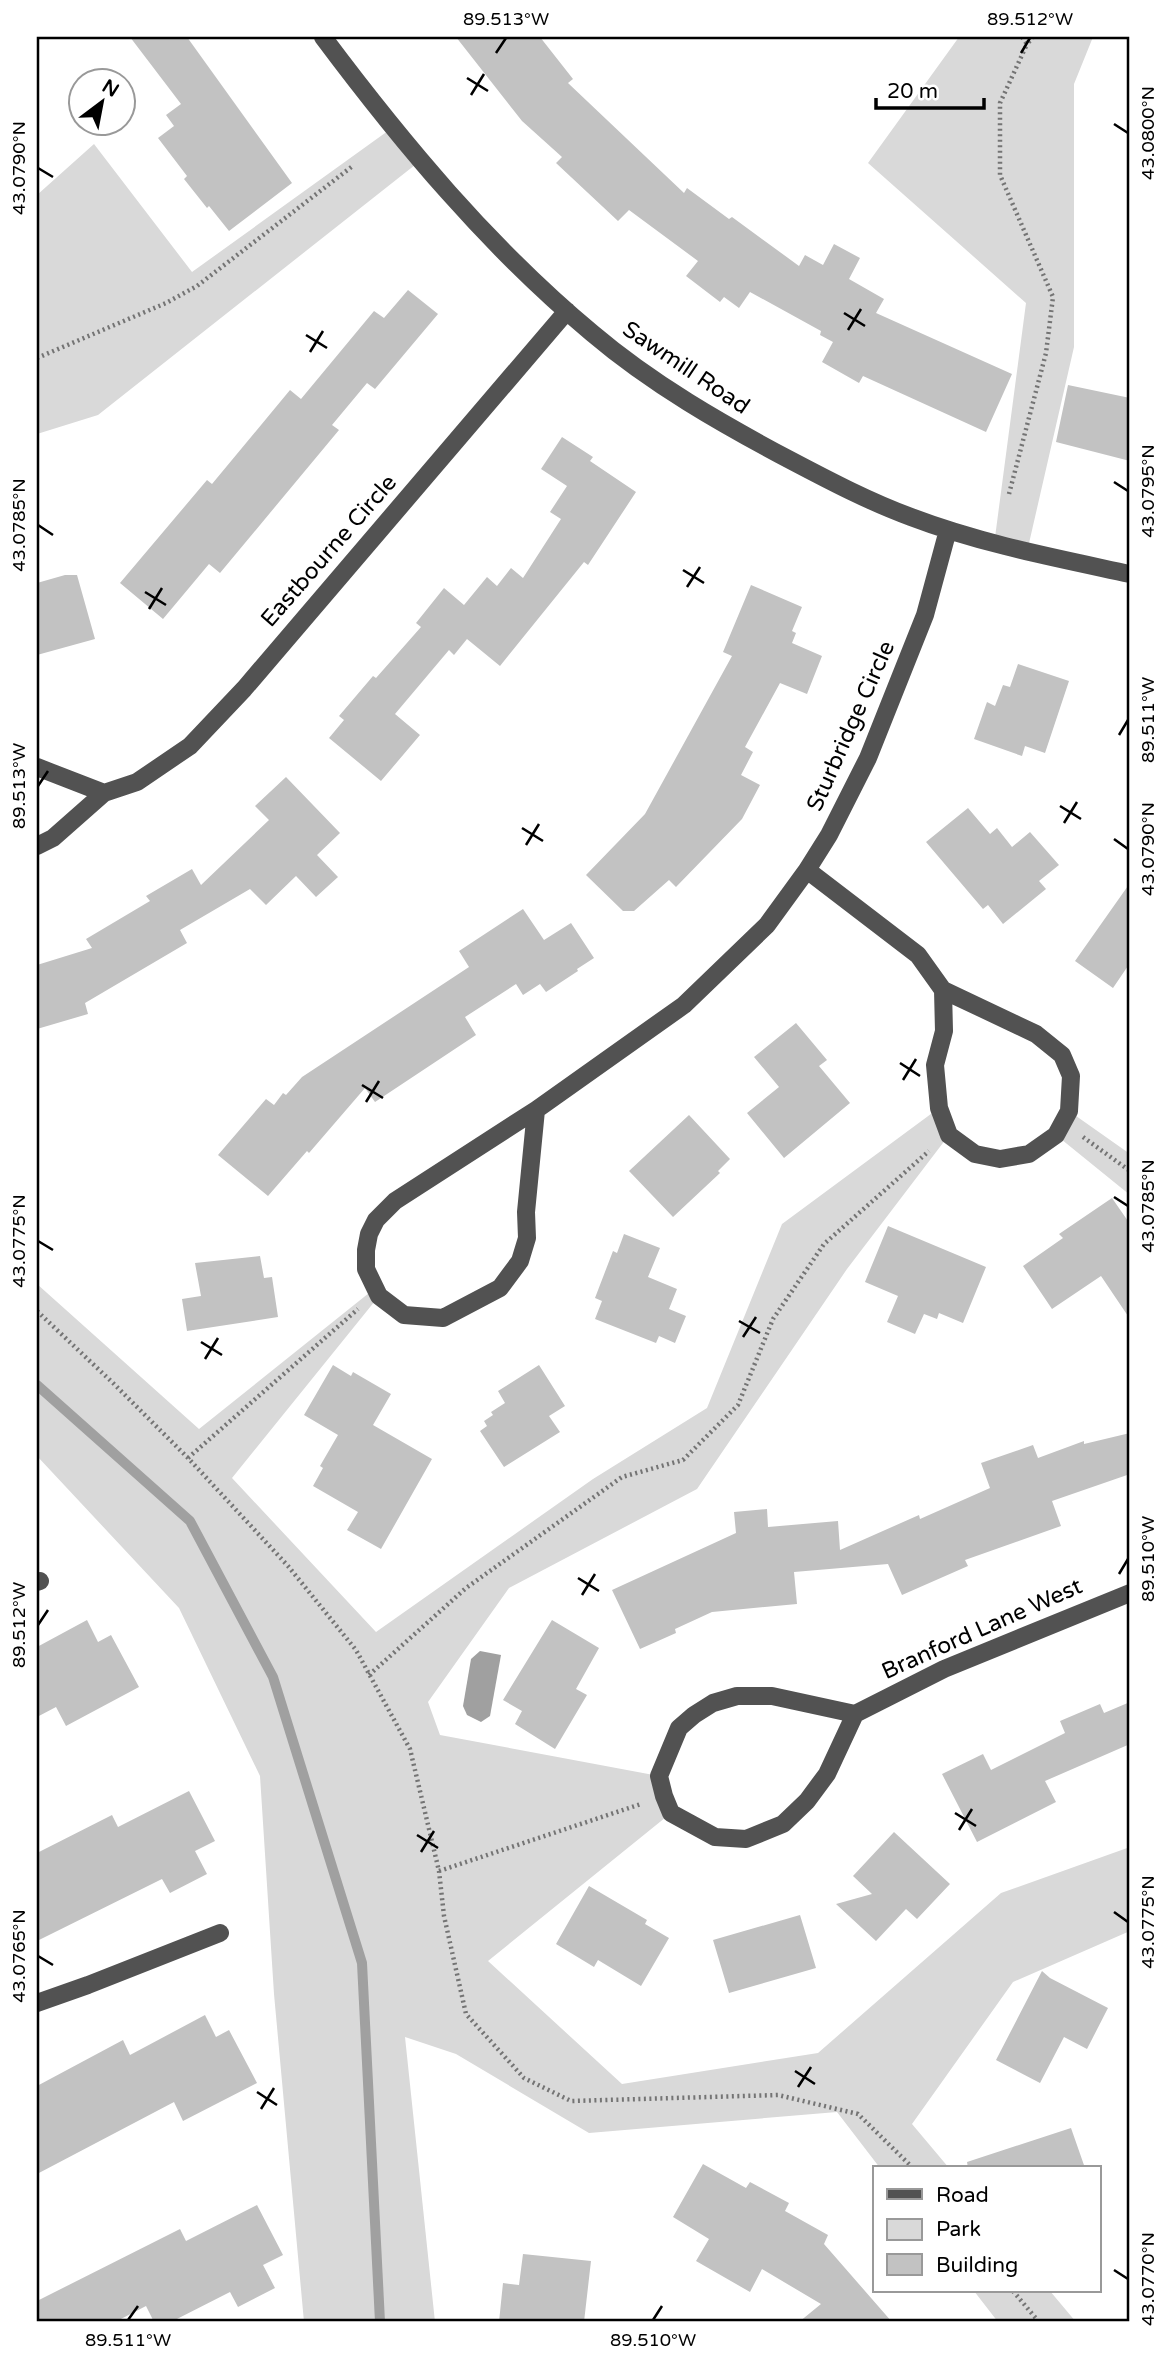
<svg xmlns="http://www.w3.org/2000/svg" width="1167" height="2359" viewBox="0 0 1167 2359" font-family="'Varela Round',sans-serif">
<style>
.green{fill:#d9d9d9}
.water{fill:#a0a0a0}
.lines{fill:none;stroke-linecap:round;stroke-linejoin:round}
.stream{stroke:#a0a0a0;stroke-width:10}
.building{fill:#c2c2c2}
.path{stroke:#747474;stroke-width:4.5;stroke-dasharray:2 3.5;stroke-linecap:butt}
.minor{stroke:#525252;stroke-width:18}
.ticks{fill:none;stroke:#000;stroke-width:2.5}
.labels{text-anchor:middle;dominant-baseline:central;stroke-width:7;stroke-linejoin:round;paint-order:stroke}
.street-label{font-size:23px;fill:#000;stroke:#fff}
.neatline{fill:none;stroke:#000;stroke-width:2.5}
.ticks-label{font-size:18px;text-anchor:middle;fill:#000}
</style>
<rect width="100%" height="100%" fill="#fff"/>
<path class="green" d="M959 37H1093L1074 84V347L1027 552 994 545 1026 303 868 163Z
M392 128 420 161 98 415 37 434V195L94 144 192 272Z
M939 1108 949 1135 847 1269 697 1489 509 1588 428 1702 440 1735 659 1776 671 1813 488 1961 622 2084 818 2053 1001 1893 1130 1847V1931L1013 1982 912 2124 949 2168H880L837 2112 589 2133 456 2054 405 2037 435 2322H304L274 1994 260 1776 179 1608 37 1456V1284L199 1429 374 1289 379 1296 232 1478 376 1632 593 1479 707 1408 782 1224Z
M1069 1111 1130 1154V1195L1056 1135Z
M974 2291H1050L1076 2322H998Z"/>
<path class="water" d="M480 1651 501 1655 490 1716 481 1722 467 1715 463 1706 471 1659Z"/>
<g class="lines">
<path class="stream" d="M37 1385 190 1521 273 1677 362 1963 380 2322"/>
</g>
<path class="building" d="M130 37H187L292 183 229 231 209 206 207 208 184 179 187 176 158 138 174 126 166 115 181 104Z
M456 37H540L573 79 568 83 684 193 687 188 729 219 732 217 799 266 805 255 823 265 834 244 860 258 849 279 884 299 876 313 1012 374 986 432 863 376 859 383 822 362 833 342 820 335 821 331 750 292 739 308 724 297 720 302 686 276 698 261 629 210 618 221 556 163 562 157 522 121Z
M408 290 438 314 375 389 367 383 332 425 339 430 220 573 209 564 163 619 120 583 207 480 212 484 290 390 301 399 374 311 384 318Z
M1068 385 1130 398V461L1056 442Z
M562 437 593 457 590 461 636 492 588 565 584 562 500 666 467 639 454 655 449 650 395 714 420 735 381 781 329 738 344 720 339 716 373 676 376 678 421 627 416 623 444 588 464 605 487 577 497 586 511 568 523 578 561 519 550 512 567 486 541 469Z
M65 575H77L95 639 37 655V583Z
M751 585 802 607 792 631 796 633 792 643 822 656 807 694 780 683 745 747 753 752 741 775 760 785 742 819 676 887 669 880 634 911H623L586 875 645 814 732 656 723 652Z
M1018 664 1069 681 1045 753 1025 746 1022 756 974 739 987 702 995 706 1003 685 1010 687Z
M286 777 340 833 317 855 338 877 316 897 296 876 266 905 250 889 180 930 187 943 85 1003 88 1014 37 1029V965L92 948 86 939 150 901 146 896 192 869 201 885 269 820 255 806Z
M968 808 990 834 997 828 1012 847 1030 832 1059 865 1039 881 1046 889 1003 924 988 905 983 909 926 842Z
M1130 883V963L1113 988 1075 961Z
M523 909 544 940 571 923 594 958 577 969 578 971 546 992 540 984 523 995 516 984 465 1017 476 1035 375 1102 365 1088 309 1153 307 1151 268 1196 218 1155 266 1099 274 1105 283 1093 286 1095 302 1077 469 967 459 951Z
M796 1023 827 1060 819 1066 850 1103 784 1158 747 1113 779 1087 754 1057Z
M689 1115 730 1159 718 1171 720 1173 673 1217 629 1171Z
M1112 1198 1130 1224V1319L1101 1276 1052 1309 1023 1266 1063 1238 1059 1234Z
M888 1226 986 1267 963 1323 939 1313 937 1319 924 1314 915 1334 887 1322 898 1296 865 1282Z
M624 1234 660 1248 648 1277 677 1289 669 1309 686 1316 675 1343 659 1336 656 1343 595 1319 602 1301 595 1298 613 1251 617 1253Z
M260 1256 264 1278 272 1277 278 1317 187 1331 182 1299 201 1296 195 1263Z
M333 1365 351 1376 353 1372 391 1394 373 1425 432 1459 381 1549 347 1530 358 1512 313 1486 323 1468 320 1466 338 1435 304 1415Z
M539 1365 565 1406 549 1416 560 1432 504 1467 480 1431 487 1426 484 1421 493 1415 491 1412 505 1403 498 1391Z
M1130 1433V1474L1052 1501 1061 1526 965 1560 968 1566 902 1595 888 1564 794 1572 797 1604 712 1612 675 1629 676 1633 640 1649 612 1590 736 1533 734 1512 767 1509 768 1527 838 1521 840 1550 919 1515 920 1519 990 1488 981 1463 1033 1445 1038 1458 1084 1441V1444Z
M87 1620 98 1642 111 1635 139 1687 66 1726 56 1707 37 1717V1647Z
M552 1620 599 1648 576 1689 587 1695 555 1749 515 1724 522 1711 503 1700Z
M1130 1702V1744L1045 1781 1056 1802 977 1842 942 1774 983 1754 991 1770 1065 1733 1060 1721 1100 1704 1104 1713Z
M189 1791 215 1841 195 1851 207 1874 170 1893 162 1879 37 1941V1853L112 1815 118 1827Z
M894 1832 950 1884 917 1919 906 1909 876 1941 836 1904 872 1894 853 1876Z
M589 1886 647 1920 645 1924 669 1938 641 1986 598 1960 594 1967 556 1944Z
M800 1915 816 1968 729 1993 713 1940Z
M1042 1971 1050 1978 1108 2008 1087 2049 1064 2037 1040 2083 996 2060Z
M205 2015 216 2037 229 2030 257 2083 183 2121 174 2102 37 2174V2086L123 2040 130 2055Z
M1071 2128 1085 2168H968L967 2162Z
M703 2164 746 2188 750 2182 789 2203 785 2211 828 2235 824 2244 892 2322H799L821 2304 762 2269 750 2292 696 2261 709 2239 673 2217Z
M257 2205 283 2255 263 2265 275 2288 238 2307 230 2292 171 2322H154L146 2306 115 2322H37V2301L180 2229 186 2241Z
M523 2254 591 2261 584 2322H499L503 2283 519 2285Z"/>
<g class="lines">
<path class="path" d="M1022 37 1027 44 1033 37
M37 358 166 303 197 286 354 165
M1009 494 1046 353 1053 297 1000 175V103L1027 44
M1083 1137 1130 1171
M37 1311 113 1383 188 1458 288 1566 356 1650 410 1749 439 1871 444 1916 466 2014 524 2078 571 2101 778 2095 858 2114 913 2168
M188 1458 358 1309
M369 1675 466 1588 622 1477 683 1460 738 1405 773 1319 824 1244 929 1151
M439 1871 641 1804
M1013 2291 1039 2322"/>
<path class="minor" d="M323 37C403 144 489 247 592 333 652 384 722 424 792 461 830 481 870 502 911 517 982 544 1056 558 1130 574
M37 767 104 793 53 838 37 846
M104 793 137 782 190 746 244 689 567 311
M807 870 918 955 943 990
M943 990 1036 1034 1062 1055 1071 1076 1069 1111 1056 1135 1029 1154 1000 1159 975 1154 949 1135 939 1108 935 1065 944 1031Z
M536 1110 684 1005 767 925 807 870 829 835 868 758 925 615 948 530
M536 1110 526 1212 527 1238 520 1261 500 1288 443 1318 404 1315 379 1296 366 1269V1250L369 1234 376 1220 395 1201Z
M37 1582 40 1581
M737 1696H772L855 1714 827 1774 807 1801 783 1824 746 1839 715 1837 671 1813 664 1796 659 1776 679 1728 694 1715 713 1703Z
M855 1714 944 1669 1130 1593
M37 2003 88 1985 220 1933"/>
</g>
<path class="ticks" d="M496 53 506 38M1021 53 1030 38M467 78 488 91M471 95 484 74M1114 124 1128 133M38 168 53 177M844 313 865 326M848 330 861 309M306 335 327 348M310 352 323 331M1114 482 1128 491M38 525 53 535M683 570 704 583M687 587 700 567M145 592 166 605M149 609 162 588M1119 735 1128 720M38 786 48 771M1060 806 1081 819M1064 823 1077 802M522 828 543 841M1114 839 1128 849M526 845 539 824M900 1063 920 1076M903 1080 916 1059M362 1085 383 1098M366 1102 379 1081M1114 1197 1128 1206M38 1241 53 1250M739 1321 760 1333M743 1337 756 1317M201 1342 222 1355M205 1359 218 1338M1119 1574 1128 1559M578 1578 599 1591M582 1595 595 1574M38 1625 48 1610M955 1813 976 1826M959 1830 972 1809M417 1835 438 1848M421 1852 434 1831M1114 1912 1128 1922M38 1956 53 1965M795 2071 815 2084M798 2087 811 2067M257 2092 277 2105M261 2109 274 2088M1114 2270 1128 2279M128 2320 138 2306M653 2320 662 2306"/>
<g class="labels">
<g class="street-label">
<text transform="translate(686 368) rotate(34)">Sawmill Road</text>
<text transform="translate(329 551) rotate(-49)">Eastbourne Circle</text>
<text transform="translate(851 726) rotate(-66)">Sturbridge Circle</text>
<text transform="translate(982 1629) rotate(-24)">Branford Lane West</text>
</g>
</g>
<rect width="1167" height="2359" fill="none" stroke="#ffffff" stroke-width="77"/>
<rect x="873" y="2166" width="228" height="126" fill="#ffffff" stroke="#999999" stroke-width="2"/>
<rect x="887" y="2189" width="35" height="10" fill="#525252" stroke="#999999" stroke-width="2"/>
<text x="936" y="2202" font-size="21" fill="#000000">Road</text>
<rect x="887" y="2219" width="35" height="21" fill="#d9d9d9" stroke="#999999" stroke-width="2"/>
<text x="936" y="2236" font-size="21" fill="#000000">Park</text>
<rect x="887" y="2254" width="35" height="21" fill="#c2c2c2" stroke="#999999" stroke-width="2"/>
<text x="936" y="2272" font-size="21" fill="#000000">Building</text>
<g transform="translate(102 102) rotate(32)"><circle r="33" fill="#ffffff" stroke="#999999" stroke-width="2"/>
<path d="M0-5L12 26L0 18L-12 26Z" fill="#000000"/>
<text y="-10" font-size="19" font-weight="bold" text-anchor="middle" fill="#000000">N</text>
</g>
<path d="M876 98v10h108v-10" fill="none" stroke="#000000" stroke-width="3.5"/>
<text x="887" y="98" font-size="21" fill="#000000" stroke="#ffffff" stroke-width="5" paint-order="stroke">20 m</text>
<rect x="38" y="38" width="1090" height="2282" class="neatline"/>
<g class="ticks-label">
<text x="506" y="25">89.513°W</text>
<text x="1030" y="25">89.512°W</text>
<text transform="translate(1148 133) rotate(-90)" y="6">43.0800°N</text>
<text transform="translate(19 168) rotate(-90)" y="6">43.0790°N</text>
<text transform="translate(1148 491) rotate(-90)" y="6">43.0795°N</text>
<text transform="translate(19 525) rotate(-90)" y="6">43.0785°N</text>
<text transform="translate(1148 720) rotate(-90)" y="6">89.511°W</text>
<text transform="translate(19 786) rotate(-90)" y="6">89.513°W</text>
<text transform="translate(1148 849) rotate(-90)" y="6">43.0790°N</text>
<text transform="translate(1148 1206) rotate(-90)" y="6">43.0785°N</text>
<text transform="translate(19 1241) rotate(-90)" y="6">43.0775°N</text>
<text transform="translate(1148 1559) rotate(-90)" y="6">89.510°W</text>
<text transform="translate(19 1625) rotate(-90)" y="6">89.512°W</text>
<text transform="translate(1148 1922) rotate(-90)" y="6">43.0775°N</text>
<text transform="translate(19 1956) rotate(-90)" y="6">43.0765°N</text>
<text transform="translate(1148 2279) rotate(-90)" y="6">43.0770°N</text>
<text x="128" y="2346">89.511°W</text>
<text x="653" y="2346">89.510°W</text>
</g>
</svg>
